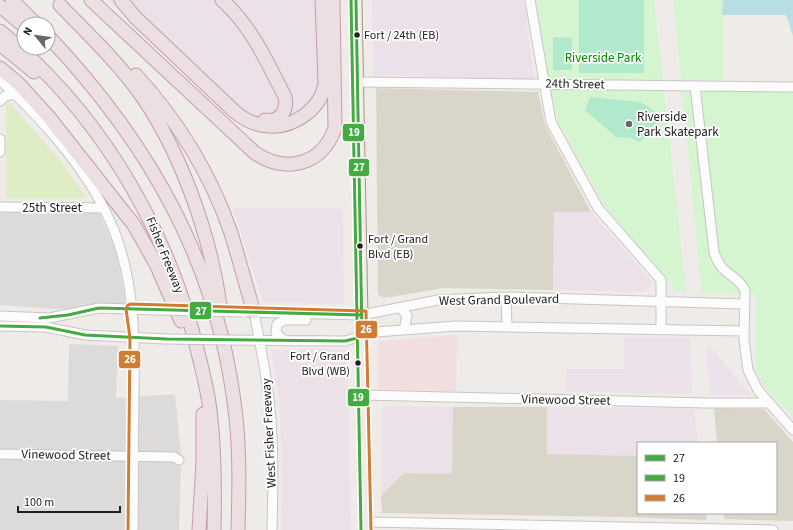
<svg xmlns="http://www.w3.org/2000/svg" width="793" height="530" viewBox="0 0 793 530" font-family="'Source Sans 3',sans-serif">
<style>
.residential{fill:#dddbda}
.commercial{fill:#f1dede}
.industrial{fill:#ece0e9}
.construction{fill:#d9d6c9}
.grass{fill:#deedc4}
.park{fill:#d5f5d1}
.pitch{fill:#b0e9cc}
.water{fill:#b9dfe4}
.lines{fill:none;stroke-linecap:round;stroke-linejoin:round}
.minor-casing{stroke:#c7c6c4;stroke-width:11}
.major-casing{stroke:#a59784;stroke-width:13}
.highway-casing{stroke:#c69cad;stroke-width:15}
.minor{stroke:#fcfcfc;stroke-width:9}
.major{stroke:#f1ebe5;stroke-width:11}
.highway{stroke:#ebdfe1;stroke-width:13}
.minor-bridge-casing{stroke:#c7c6c4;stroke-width:11;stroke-linecap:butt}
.minor-bridge{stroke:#fcfcfc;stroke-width:9}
.bus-1-casing{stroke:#fff;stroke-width:6}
.bus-2-casing{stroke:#fff;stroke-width:6}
.bus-3-casing{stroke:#fff;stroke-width:6}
.bus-1{stroke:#44aa42;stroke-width:3}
.bus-2{stroke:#44aa42;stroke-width:3}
.bus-3{stroke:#d07c32;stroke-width:3}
.bus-dot{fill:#202020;stroke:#fff;stroke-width:1.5}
.poi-dot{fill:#686766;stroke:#fff;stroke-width:1.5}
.labels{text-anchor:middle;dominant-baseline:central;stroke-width:3.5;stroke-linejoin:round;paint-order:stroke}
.bus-label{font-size:12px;fill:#202020;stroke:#fff;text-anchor:start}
.park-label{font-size:13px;fill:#028a02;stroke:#fff}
.street-label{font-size:13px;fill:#202020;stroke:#fff}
.poi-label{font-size:13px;fill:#202020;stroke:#fff;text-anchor:start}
.line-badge{stroke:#fff;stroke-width:1.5}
.badge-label{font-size:11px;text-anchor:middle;font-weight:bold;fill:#fff}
</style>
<rect width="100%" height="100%" fill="#eeebe8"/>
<path class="residential" d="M0 212 99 213 116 251 126 305 55 309 0 305Z
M69 344 118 346 116 398 175 394 181 455 179 530H0V400L68 401Z"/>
<path class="commercial" d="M457 335 456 391 378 389V341Z"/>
<path class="industrial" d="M107 0H330L315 113 246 126 236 121Z
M372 0H524L534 79 374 75Z
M233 208 343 209 344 304 263 302Z
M554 212H591L653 283 644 292 553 290Z
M690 337 692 394 566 391 567 369H624V338Z
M710 347 751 395H711L706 348Z
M347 349 351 530H281L282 464 279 400 271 350Z
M383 406 453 407 452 474 404 473 381 496Z
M547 407 694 409 698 443H638V456L547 454Z"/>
<path class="construction" d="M376 88 538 92 545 125 591 212H554L553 290 443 288 385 298 378 295Z
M453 407H547V454L638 456V513H706L707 520 626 517 382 513 381 496 404 473 452 474Z
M714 408 764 409 793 442V521L724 519 723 513H776V443H717Z"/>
<path class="grass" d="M8 101 59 159 87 198H7L6 106Z"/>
<path class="park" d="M536 0H654L686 291 677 292 604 205 558 121 547 72Z
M673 0H723V80H681Z
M682 91H793V418L764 386 756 371V294L702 293Z"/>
<path class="pitch" d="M579 0H644V73H579Z
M553 37 572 38V70H553Z
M590 97 640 102 655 111 657 135 648 136 639 142 631 138 616 137 585 110Z"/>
<path class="water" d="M723 0H793V36L786 15H722Z"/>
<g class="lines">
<g class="minor-casing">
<path id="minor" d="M530 0 551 122 598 208 661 280V330
M0 80C46 123 92 174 115 233 135 285 135 342 134 397 133 441 134 486 133 530
M357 82 793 87
M695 86 714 252C721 276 736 273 745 290L744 340 748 370 758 390 793 430
M0 101 5 96 15 94
M0 139V152
M0 207 104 208
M506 297 507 327
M401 308 407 316 404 330
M248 312 362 315 438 300 506 297 745 304
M254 312C260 344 267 376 270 408 274 449 273 489 272 530
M0 316 49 318 99 308 157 310
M0 326 46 327 85 335 166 339
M227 340 345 341 376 332 456 326 744 331
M285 341 276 333 277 324 285 320H306
M364 395 706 403H769
M0 454 174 457 179 460
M366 522 773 530"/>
</g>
<g class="major-casing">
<path id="major" d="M356 0 366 530"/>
</g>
<g class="highway-casing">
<path id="highway" d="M12 0 36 24
M91 0 255 153C286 174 322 165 335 128L333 0
M121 0 135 17 235 112C245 120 256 126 269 126 294 128 322 108 325 83L322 0
M222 0C252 27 267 62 285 97 288 111 279 123 265 120
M60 5C86 32 114 58 136 88 179 146 210 233 220 305
M0 6 24 26
M0 31C94 108 157 211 191 326 198 352 205 377 209 403 215 445 215 487 214 530
M48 36C151 145 220 267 236 418 240 455 239 493 238 530
M0 44 34 72
M0 68 19 84 48 116 134 225 156 264 181 321
M136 75C177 120 211 175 231 233 239 259 246 286 254 312
M199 530 203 462V414"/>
</g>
<use href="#minor" class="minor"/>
<use href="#major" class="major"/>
<use href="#highway" class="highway"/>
<g class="minor-bridge-casing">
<path id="minor-bridge" d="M157 310 243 312
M166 339 227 340"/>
</g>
<use href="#minor-bridge" class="minor-bridge"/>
<g class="bus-1-casing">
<path id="bus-1" d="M356 0 362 335
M40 318 68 315 99 308 362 315
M0 326 46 327 85 335 166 339 345 341 362 337"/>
</g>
<g class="bus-2-casing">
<path id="bus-2" d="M351 0 361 530"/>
</g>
<g class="bus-3-casing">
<path id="bus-3" d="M128 530 130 338 126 309 128 305 131 304 366 311 371 530"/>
</g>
<use href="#bus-1" class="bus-1"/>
<use href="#bus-2" class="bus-2"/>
<use href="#bus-3" class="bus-3"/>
</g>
<g class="bus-dot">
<circle cx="357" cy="35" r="3.5"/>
<circle cx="360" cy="246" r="3.5"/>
<circle cx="358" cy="363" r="3.5"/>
</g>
<circle class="poi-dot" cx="629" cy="124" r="4"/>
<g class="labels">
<g class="bus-label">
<text x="364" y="35">Fort / 24th (EB)</text>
<text x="368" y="239">Fort / Grand<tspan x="368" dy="15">Blvd (EB)</tspan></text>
<text x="350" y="356" text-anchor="end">Fort / Grand<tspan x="350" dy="15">Blvd (WB)</tspan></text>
</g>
<g class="park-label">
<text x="603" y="58">Riverside Park</text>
</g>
<g class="street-label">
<text transform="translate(575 84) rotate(1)">24th Street</text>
<text x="52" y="208">25th Street</text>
<text transform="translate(165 255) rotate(68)">Fisher Freeway</text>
<text transform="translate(499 300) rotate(-1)">West Grand Boulevard</text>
<text transform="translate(566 400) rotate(1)">Vinewood Street</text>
<text transform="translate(269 433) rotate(-93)">West Fisher Freeway</text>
<text transform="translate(66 455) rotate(1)">Vinewood Street</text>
</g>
<g class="poi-label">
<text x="637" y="117">Riverside<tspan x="637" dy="15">Park Skatepark</tspan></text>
</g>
</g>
<g class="line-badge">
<rect x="342" y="123" width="23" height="19" rx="4" fill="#44aa42"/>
<rect x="348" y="158" width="22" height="19" rx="4" fill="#44aa42"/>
<rect x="189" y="301" width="23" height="19" rx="4" fill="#44aa42"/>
<rect x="355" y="320" width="23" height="19" rx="4" fill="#d07c32"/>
<rect x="118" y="350" width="23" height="19" rx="4" fill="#d07c32"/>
<rect x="347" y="388" width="23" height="19" rx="4" fill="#44aa42"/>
</g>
<g class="badge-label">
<text x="354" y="136">19</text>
<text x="359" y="171">27</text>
<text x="201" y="315">27</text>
<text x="366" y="333">26</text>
<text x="130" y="363">26</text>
<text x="358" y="401">19</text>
</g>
<rect x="637" y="442" width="140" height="72" fill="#ffffff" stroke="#a6a6a6"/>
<rect x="645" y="455" width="20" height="6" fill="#44aa42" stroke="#a6a6a6"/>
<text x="673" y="462" font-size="12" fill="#202020">27</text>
<rect x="645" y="475" width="20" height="6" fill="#44aa42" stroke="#a6a6a6"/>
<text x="673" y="482" font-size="12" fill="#202020">19</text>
<rect x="645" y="495" width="20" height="6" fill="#d07c32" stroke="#a6a6a6"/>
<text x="673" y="502" font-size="12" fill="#202020">26</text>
<g transform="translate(36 36) rotate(299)"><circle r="19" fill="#ffffff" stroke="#a6a6a6"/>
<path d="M0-3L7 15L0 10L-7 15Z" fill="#686766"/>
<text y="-6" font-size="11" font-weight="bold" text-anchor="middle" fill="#202020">N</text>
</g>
<path d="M18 506v6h102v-6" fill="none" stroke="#202020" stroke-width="2"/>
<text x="24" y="506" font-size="12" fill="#202020" stroke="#ffffff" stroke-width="3" paint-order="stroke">100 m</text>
</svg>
